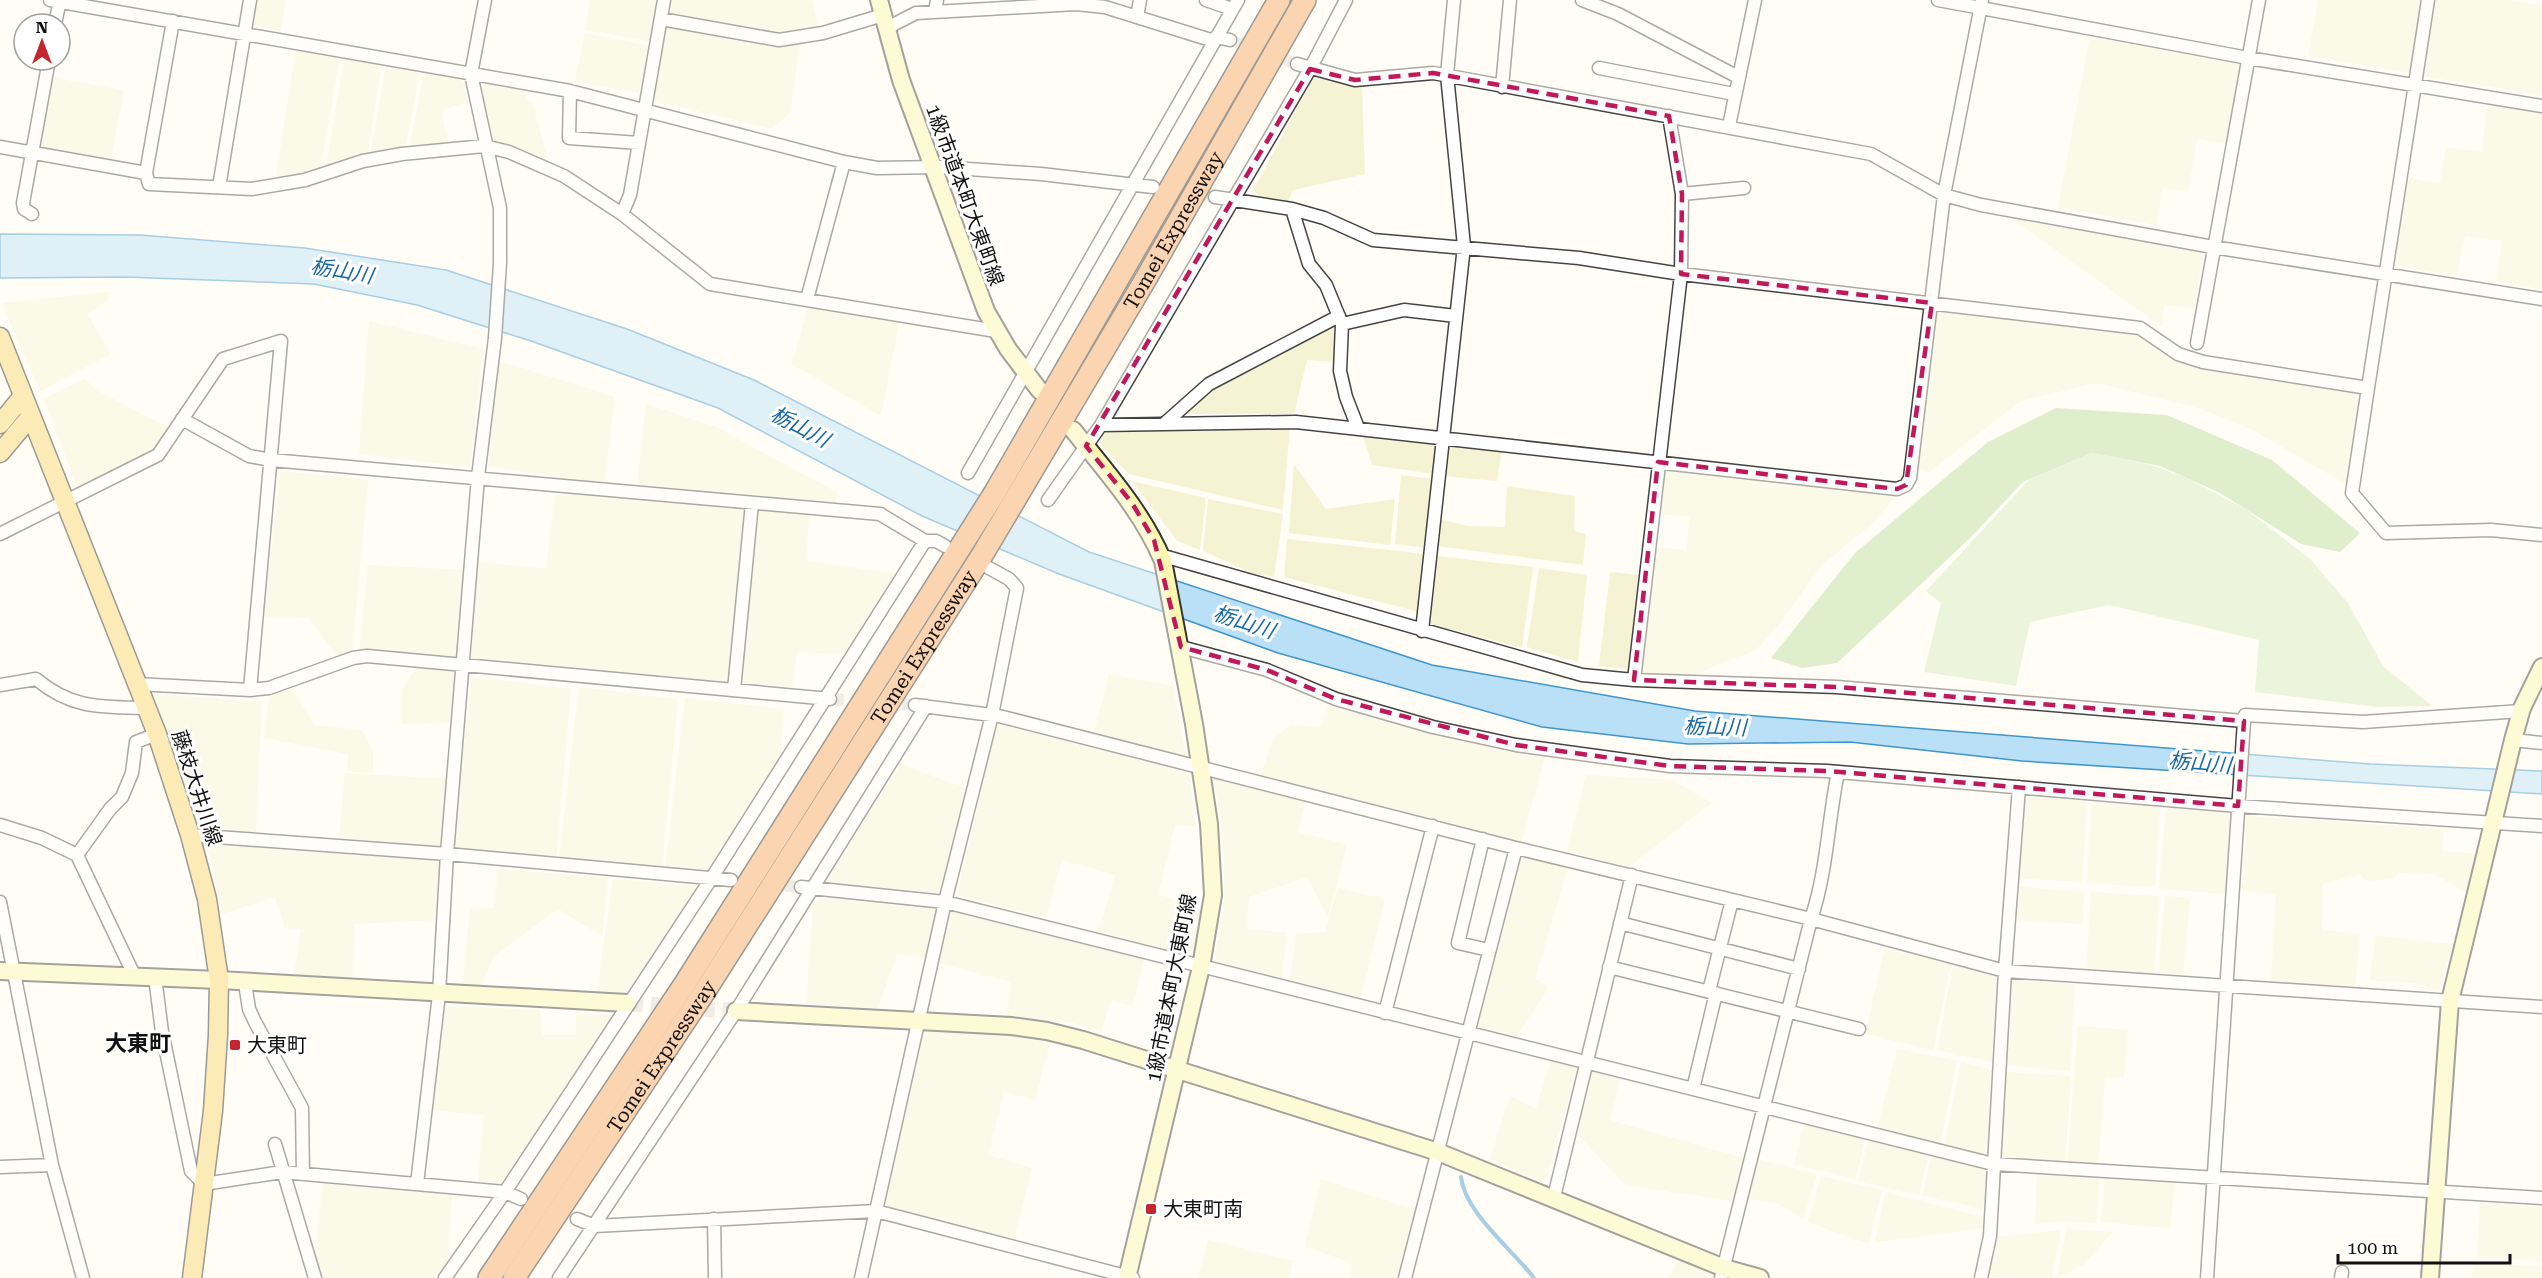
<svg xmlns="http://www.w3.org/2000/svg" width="2542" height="1278" viewBox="0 0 2542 1278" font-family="'Roboto Serif','Noto Sans JP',serif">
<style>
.farmland{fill:#f6f3d4}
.green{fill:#d5ebbd}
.forest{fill:#b9dc9c}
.water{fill:#b9e0f7;stroke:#3f96cf;stroke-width:1.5}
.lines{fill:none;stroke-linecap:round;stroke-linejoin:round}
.stream{stroke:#3f96cf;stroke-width:4}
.street-tunnel{stroke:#dbdad3;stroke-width:12;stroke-dasharray:12 6;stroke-linecap:butt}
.secondary-tunnel{stroke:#dbdad3;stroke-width:16;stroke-dasharray:16 8;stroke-linecap:butt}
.street-casing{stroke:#444;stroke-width:15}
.secondary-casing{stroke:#333;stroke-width:20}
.primary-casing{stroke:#222;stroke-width:21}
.highway-casing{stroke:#222;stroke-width:24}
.street{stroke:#fff;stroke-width:12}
.secondary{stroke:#fff6b0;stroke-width:16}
.primary{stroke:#f9d66b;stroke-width:18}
.highway{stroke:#f5a25d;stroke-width:21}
.marked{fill:none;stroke:#c2185b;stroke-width:4.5;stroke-dasharray:12 8;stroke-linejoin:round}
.poi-dot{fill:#c4262e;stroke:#fff;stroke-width:2}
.labels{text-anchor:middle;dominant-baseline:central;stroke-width:6;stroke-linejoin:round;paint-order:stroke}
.street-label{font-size:20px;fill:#111;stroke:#fff}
.poi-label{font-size:20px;fill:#111;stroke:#fff;text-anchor:start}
.water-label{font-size:21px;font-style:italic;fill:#1768a6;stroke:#fff}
.quarter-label{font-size:22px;font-weight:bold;fill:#111;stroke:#fff}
</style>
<rect width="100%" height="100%" fill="#fffdf5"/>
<path class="farmland" d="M254 0H286L280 31 250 25Z
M590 0H658L650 41 585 30Z
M669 0H812L819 31 777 35 666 15Z
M2318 0H2422L2409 73 2308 56Z
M2434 0H2509L2542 5V95L2422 76Z
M665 25 800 43 790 113 773 128H768L652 100Z
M585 33 649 46 639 93 575 81Z
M2090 37 2241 64 2227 144 2197 139 2188 192 2163 188 2156 225 2058 207Z
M296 49 340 58 320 169 276 177Z
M345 56 382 64 367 157 326 166Z
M386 65 420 72 405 150 370 157Z
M424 72 459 78 464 84 468 102 441 110 449 146 409 148Z
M1315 75 1362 86 1365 174 1293 190 1288 201 1258 196 1254 189Z
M48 77 124 90 111 159 36 149Z
M488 85 524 91 527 100 532 102 549 164 492 143 480 94 482 88Z
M2487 105 2542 114V289L2496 282 2502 241 2465 236 2457 276 2391 265 2405 177 2440 183 2446 147 2482 152Z
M2010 217 2204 251 2194 309 2164 305 2162 327Z
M109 292V300L87 314 111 354 40 391 2 303Z
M808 307 899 323 881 416 792 364Z
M1936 308 2137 330 2175 356 2363 392 2346 484 2251 429 2199 408 2096 383 2021 401 1929 472 1918 469Z
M369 321 483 349 470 467 359 454Z
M1337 325 1336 362 1307 360 1294 414H1182L1205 394 1279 351Z
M499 361 615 397 604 485 488 466Z
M85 379 96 390 169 428 154 451 78 489 44 399Z
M646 404 716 427 838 493 834 505 637 486Z
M1290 426 1283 510 1129 474 1099 443 1106 430Z
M1362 433 1438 442 1434 474 1372 465Z
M1446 441 1502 448 1497 481 1443 476Z
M1294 464 1326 509 1395 499 1390 545 1289 533Z
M1662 467 1898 493 1874 522 1821 566 1781 622 1756 650 1709 668 1693 677 1641 674 1655 547 1686 550 1690 517 1657 514Z
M281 471 368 480 352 654 336 655 308 618 263 617Z
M1401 475 1435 479 1427 548 1395 544Z
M1132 481 1206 498 1200 550 1177 541Z
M1507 486 1575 496 1574 531 1586 534 1583 565 1437 546 1439 519 1468 526 1505 527Z
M590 494 747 507 731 683 469 659 479 562 546 569 555 495Z
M1208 499 1283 514 1274 577 1252 573 1203 551Z
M759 509 809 515 806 561 898 574 848 654 797 652 792 687 742 683Z
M1287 539 1425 554 1419 612 1284 577Z
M1437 556 1533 567 1522 648 1431 624Z
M368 565 465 570 457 656 359 654Z
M1539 568 1587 575 1578 662 1527 647Z
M1610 572 1639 575 1629 669 1599 666Z
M416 668 458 671 449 723 401 724 402 689Z
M1109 674 1173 686 1186 759 1094 733Z
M472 677 571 689 556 859 452 849Z
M579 687 678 699 662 869 559 859Z
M293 689 314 725 362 730 373 751V773L347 771 348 754 264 738 269 697Z
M154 694 262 702 256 832 203 827 176 762Z
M685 698 784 709 779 765 706 872 665 869Z
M1329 705 1478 743 1545 756 1521 844 1459 825 1260 777 1273 739 1291 725 1321 727Z
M997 724 1189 773 1196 827 1175 824 1158 895 1200 908 1194 959 1099 931 1115 875 1062 860 1046 918 957 895Z
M901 764 966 789 941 893 825 884Z
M345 773 447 779 442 848 339 838Z
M1586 775 1672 780 1712 803 1627 868 1567 850Z
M1213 777 1305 802 1298 832 1347 845 1328 917 1307 877 1249 897 1246 929 1287 933 1282 978 1214 962 1224 902V859L1220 813Z
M2020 797 2087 801 2082 882 2015 878Z
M2092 802 2160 805 2155 887 2087 883Z
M2166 808 2235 813 2229 894 2159 889Z
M2247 816 2444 829 2442 851 2480 854 2468 894 2434 874 2398 873 2393 879 2366 881 2360 874 2323 884 2322 930 2360 934 2355 989 2271 983 2276 894 2242 891Z
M208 843 442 861 435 920 355 924 352 979 294 974 301 929 285 928 275 897 222 914Z
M1519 854 1568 867 1535 979 1549 987 1515 1039 1471 1031Z
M498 869 608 878 602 936 558 909 494 956 478 993 462 990 470 909 494 908Z
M613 879 701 886 629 993 597 992Z
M2020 887 2084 892 2083 924 2017 920Z
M1338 888 1385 899 1361 998 1290 980 1296 934 1325 932Z
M2091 892 2159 896 2154 977 2086 973Z
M2165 896 2190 898 2183 978 2158 976Z
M821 897 940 908 927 958 897 954 878 1008 806 1004 813 908Z
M953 911 1144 958 1133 1006 1111 1000 1101 1032 1074 1023 1007 1016 1011 982 939 963Z
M2376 936 2453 944 2439 990 2428 989 2425 984 2369 980Z
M1885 949 1951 964 1933 1050 1865 1034Z
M1953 965 2004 976 1993 1062 1937 1050Z
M2008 978 2075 985 2070 1071 2003 1065Z
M443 1006 540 1010 542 1035H576V1014L613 1015 501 1183 478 1181 484 1115 432 1110Z
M2078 1026 2128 1030 2124 1078 2105 1077 2098 1169 2067 1167Z
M924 1028 1014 1035 1051 1040 1035 1100 1004 1092 988 1155 1032 1168 1014 1239 885 1206Z
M1897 1049 1957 1061 1940 1144 1877 1130Z
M1551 1060 1577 1068 1545 1183 1490 1159 1510 1096 1536 1109Z
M1961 1062 1993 1071 1987 1156 1945 1144Z
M1588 1068 1620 1076 1610 1120 1747 1159 1738 1202 1625 1185 1574 1130Z
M2004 1072 2071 1076 2065 1164 1998 1159Z
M1804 1125 1865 1140 1855 1179 1794 1164Z
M1868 1141 1928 1156 1919 1195 1858 1181Z
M1932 1156 1988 1171 1983 1209 1922 1195Z
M1756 1159 1817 1174 1803 1219 1777 1203 1746 1198Z
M2037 1174 2099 1177 2097 1223 2065 1221 2035 1224Z
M1821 1176 1882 1190 1868 1244 1808 1222Z
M2105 1178 2175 1182 2170 1228 2101 1222Z
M1321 1179 1416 1210 1400 1278H1350L1351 1263 1305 1246Z
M323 1184 452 1195 447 1265 437 1278H321L314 1256Z
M1886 1192 1983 1217 1985 1228 1875 1242Z
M2480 1203 2542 1207V1261L2477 1257Z
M2066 1229 2113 1232 2083 1265 2057 1278Z
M2061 1230 2052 1278 1986 1277 1996 1237Z
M1208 1240 1293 1261 1289 1278H1198Z
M1680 1257 1717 1273 1715 1278H1668Z
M2473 1262 2542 1267V1278H2472Z"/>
<path class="green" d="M2092 453 2152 465 2189 479 2247 510 2310 559 2348 603 2383 666 2432 706 2378 707 2255 692 2259 640 2109 605 2030 622 2016 686 1924 672 1941 603 1926 591 2029 480Z"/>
<path class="forest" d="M2056 408 2167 415 2272 460 2360 533 2340 552 2301 544 2220 493 2160 466 2092 453 2023 482 1969 539 1837 663 1802 668 1771 658 1855 553 1988 442Z"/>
<path class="water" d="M0 234 140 235 305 248 446 270 627 329 754 380 1089 552 1432 665 1695 711 2370 764 2542 771V794L2022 761 1850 742 1688 744 1542 727 1278 653 1059 574 922 516 718 408 531 341 417 305 314 284 125 277 0 278Z"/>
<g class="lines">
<path class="stream" d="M1461 1177C1465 1213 1512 1249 1534 1278"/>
<path class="street-tunnel" d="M1230 40 1297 64
M1166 189 1215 197
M832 699 866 702
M884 703 915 705
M731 880 801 887"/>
<path class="secondary-tunnel" d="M627 1003 736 1011"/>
<g class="street-casing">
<path id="street" d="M50 0 570 91 844 162 877 168 940 167 1041 174 1153 187
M1206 0 1232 9
M1582 0 1618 14 1738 77
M1938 0 2248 58 2542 106
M935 12 937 0
M1137 17 1140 0
M661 19 779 40 823 33 883 15
M55 24 60 0
M887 28 916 13 1076 4 1105 7 1214 41
M1216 37 1230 40
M1297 64 1355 80 1433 73 1871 154 1944 195 1981 205 2213 247 2542 299
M1599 68 1734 94
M1502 87 1510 0
M570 91 569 138 639 143
M1729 126 1755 0
M0 147 146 173 173 21
M146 173 149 184 252 189 305 180 363 161 402 154 484 146 509 152 564 176 622 214 710 284 996 331
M219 187 250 0
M1682 194 1744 188
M1215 197 1292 209 1324 218 1373 240 1579 258 1681 274 2140 328 2178 354 2203 362 2368 388 2352 493 2386 533 2491 530 2542 535
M1292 209 1309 264 1326 285 1342 324 1340 371 1346 397 1358 428
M32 214 24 209 23 203 49 60
M622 214 630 195 664 0
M807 299 844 162
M1342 324 1404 310 1456 316
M2197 343 2259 0
M2368 388 2428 0
M182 419 249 456 271 460 880 514 925 541H936L945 546
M1164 424 1209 384 1339 316
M1101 425 1296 422 1897 489 1906 485 1910 478 1944 195 1982 0
M968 473 1238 0
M1048 500 1101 425 1310 69 1346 0
M0 534 158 455 223 359 281 341 250 690
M1160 555 1582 675 1634 680 1837 687 2244 721 2245 715 2363 722 2521 711
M1422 631 1464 246 1447 75 1454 0
M1181 647 1267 670 1336 699 1433 727 1516 745 1611 758 1670 766 1827 771 2238 806 2542 826
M1634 680 1681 274 1682 194 1669 116
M136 684 250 690 269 688 353 658 367 656 830 699
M0 685 36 679C72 709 101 707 146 708
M734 690 752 503
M915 705 999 716 1516 848 1811 919 2005 971 2542 1007
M2513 740 2542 743
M0 825 42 838 77 855 135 977
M190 835 447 854 731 880
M1483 839 1458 943 1489 950
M77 855 110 809 122 797 132 773 136 742 157 734
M801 887 945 902 1993 1164 2542 1198
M0 902 52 1165 83 1278
M1620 923 1799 969
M1609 967 1859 1029
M155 977 162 1032 191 1171 204 1184 282 1172 505 1192 521 1199
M245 983 249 1009 255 1022 302 1108 303 1174
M1709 991 1732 900
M1385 1013 1433 826
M1693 1089 1716 993
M275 1144 315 1278
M0 1167 52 1165
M417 1184 439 994 447 854 478 477 495 338 500 263V208L471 74 485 0
M1554 1197 1632 875
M577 1219 595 1226 876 1211 1133 1278
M714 1219 715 1278
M445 1278 505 1192 711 879 925 541
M559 1278 736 1011 926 706
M861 1278 945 902 992 715 1017 588 1009 579 989 568
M1405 1278 1516 848
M1721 1278 1811 919C1827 872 1828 821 1838 772
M1981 1278 1990 1236 2005 971 2019 787
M2207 1278 2244 721
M2341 1278 2342 1272"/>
</g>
<g class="secondary-casing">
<path id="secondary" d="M879 0 901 80 986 311 1008 349 1040 391
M1073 430C1107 473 1142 511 1163 561L1194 724 1209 824 1213 895 1201 967 1127 1278
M0 971 219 980 627 1003
M736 1011 1011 1026 1047 1031 1083 1040 1438 1152 1724 1268 1760 1278
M2430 1278 2450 1001 2513 740 2522 708 2542 667"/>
</g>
<g class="primary-casing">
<path id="primary" d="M0 337 157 734 190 835 207 899 219 980 218 1035 213 1111 192 1278
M0 424 23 396
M0 453 31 416"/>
</g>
<g class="highway-casing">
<g id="highway">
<path d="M489 1278 686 982 994 494 1279 0"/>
<path id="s1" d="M514 1278 705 991 981 557 1144 282 1305 0"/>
</g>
</g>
<use href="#street" class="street"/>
<use href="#secondary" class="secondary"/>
<use href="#primary" class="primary"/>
<use href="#highway" class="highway"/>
</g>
<path d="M0 0H2542V1278H0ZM1310 69 1355 80 1433 73 1669 116 1682 194 1681 274 1932 303 1906 485 1897 489 1658 462 1634 680 1837 687 2244 721 2238 806 1827 771 1670 766 1516 745 1336 699 1267 670 1181 647 1154 540 1132 503 1086 446Z" fill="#fffdf5" fill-opacity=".55" fill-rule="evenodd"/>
<path class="marked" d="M1310 69 1355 80 1433 73 1669 116 1682 194 1681 274 1932 303 1906 485 1897 489 1658 462 1634 680 1837 687 2244 721 2238 806 1827 771 1670 766 1516 745 1336 699 1267 670 1181 647 1154 540 1132 503 1086 446Z"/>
<g class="poi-dot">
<rect x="229" y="1039" width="12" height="12" rx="3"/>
<rect x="1145" y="1203" width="12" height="12" rx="3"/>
</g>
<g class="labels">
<g class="street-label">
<text transform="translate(965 195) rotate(70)">1級市道本町大東町線</text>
<text stroke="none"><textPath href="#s1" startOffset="1238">Tomei Expressway</textPath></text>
<text stroke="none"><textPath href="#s1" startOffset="752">Tomei Expressway</textPath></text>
<text transform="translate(197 788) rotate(72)">藤枝大井川線</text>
<text transform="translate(1171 988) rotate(-79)">1級市道本町大東町線</text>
<text stroke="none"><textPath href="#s1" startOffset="266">Tomei Expressway</textPath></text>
</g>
<g class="poi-label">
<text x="247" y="1045">大東町</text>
<text x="1163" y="1209">大東町南</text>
</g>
<g class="water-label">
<text transform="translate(342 271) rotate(10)">栃山川</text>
<text transform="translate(800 427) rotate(28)">栃山川</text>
<text transform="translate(1244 622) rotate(18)">栃山川</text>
<text transform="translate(1715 727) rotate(2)">栃山川</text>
<text transform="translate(2200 763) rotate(5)">栃山川</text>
</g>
<g class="quarter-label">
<text x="138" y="1043">大東町</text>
</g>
</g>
<g transform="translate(42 42)"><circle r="28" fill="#ffffff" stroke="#a0a0a0" stroke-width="1.5"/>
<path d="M0-4.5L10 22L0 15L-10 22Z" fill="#c4262e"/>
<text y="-9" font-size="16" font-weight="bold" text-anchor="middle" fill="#111111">N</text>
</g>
<path d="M2338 1254v9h172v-9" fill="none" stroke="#111111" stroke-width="3"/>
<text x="2347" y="1254" font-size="18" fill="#111111" stroke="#ffffff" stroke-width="4.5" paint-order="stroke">100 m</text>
</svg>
